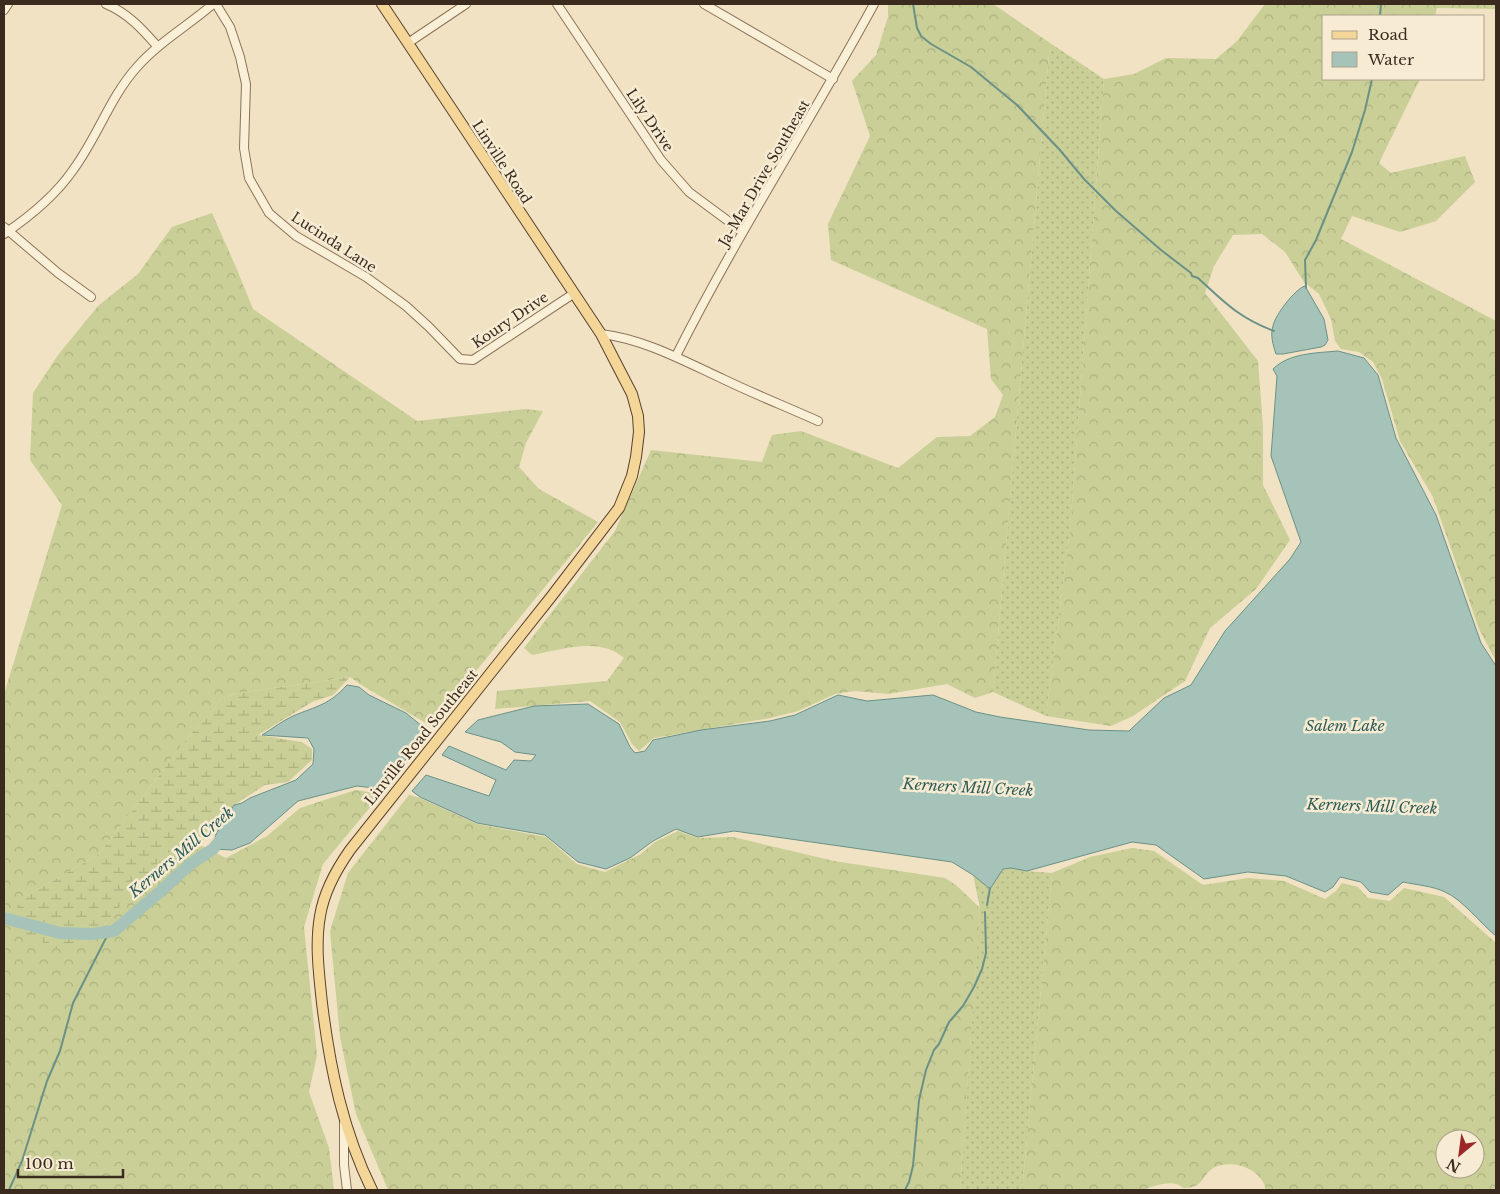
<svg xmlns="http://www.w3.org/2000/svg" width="1500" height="1194" viewBox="0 0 1500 1194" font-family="'Libre Baskerville',serif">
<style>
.grass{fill:url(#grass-dots)}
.forest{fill:url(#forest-crowns);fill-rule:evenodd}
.wetland{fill:url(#wetland-marsh)}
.water{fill:#a5c3b9;stroke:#6b9187}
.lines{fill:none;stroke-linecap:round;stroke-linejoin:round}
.stream{stroke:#6b9187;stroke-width:2}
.river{stroke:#a5c3b9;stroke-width:12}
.minor-casing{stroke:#8b7359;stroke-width:10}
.major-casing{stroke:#59412d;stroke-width:12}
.minor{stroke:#faefd7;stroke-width:8}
.major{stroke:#f5d699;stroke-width:10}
.labels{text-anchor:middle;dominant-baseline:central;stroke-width:5;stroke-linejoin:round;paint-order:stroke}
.street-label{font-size:14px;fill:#3a2b1e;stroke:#f7ecd3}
.water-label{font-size:15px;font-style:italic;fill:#2c5b57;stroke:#f7ecd3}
</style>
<defs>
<pattern id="grass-dots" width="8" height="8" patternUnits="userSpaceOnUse" patternTransform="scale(1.25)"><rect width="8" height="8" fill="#c9cf96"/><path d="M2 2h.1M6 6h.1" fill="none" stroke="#adb281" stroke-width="1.8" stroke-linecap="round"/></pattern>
<pattern id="forest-crowns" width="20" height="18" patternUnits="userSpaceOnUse" patternTransform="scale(1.25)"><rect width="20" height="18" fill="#c9cf96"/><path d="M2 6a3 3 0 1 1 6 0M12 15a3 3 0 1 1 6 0" fill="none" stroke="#adb281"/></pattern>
<pattern id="wetland-marsh" width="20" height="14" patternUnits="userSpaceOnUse" patternTransform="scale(1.25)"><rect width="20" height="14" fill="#c9cf96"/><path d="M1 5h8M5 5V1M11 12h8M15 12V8" fill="none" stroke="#adb281"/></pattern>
</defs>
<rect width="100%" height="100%" fill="#f0e2c3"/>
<path class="grass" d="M1050 43 1104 79 1070 529 1046 716 993 692Z
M1011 868 1027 871 1052 873 1022 1190H960L979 919 980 908 973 875 990 889 1003 869Z"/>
<path class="forest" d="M888 4H993L1050 43 993 692 975 698 947 684 888 694 855 691 835 694 798 711 770 718 654 738 639 751 632 744 620 722 590 701 495 709 497 691 607 681 624 658C599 636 561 650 532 655L524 648 615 531 651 450 762 462 772 435 801 431 898 468 937 437 970 436 995 417 1003 395 991 379 987 329 831 260 828 224 870 136 852 81 876 55 888 17Z
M1265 4H1496V9L1437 8 1435 16H1324V79H1420L1379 163 1391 173 1465 156 1475 182 1436 221 1400 232 1352 216 1341 239 1496 321V661L1479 629 1433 497 1400 441 1382 379 1373 362 1359 352 1341 349 1335 341 1331 319 1319 294 1304 282 1285 252 1262 234 1233 235 1214 266 1205 293 1258 361 1263 426V485L1290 540 1256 589 1210 628 1185 681 1133 716 1111 726 1046 716 1070 529 1104 79 1134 74 1166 58 1216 59 1237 41Z
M212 213 235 265 253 309 417 421 525 409 543 411 526 443 519 467 539 489 598 522 431 726 363 686 350 677 238 693 220 699 216 707 188 737 99 854 23 898 87 945 166 853 176 852 196 843 226 858 267 836 300 808 356 790 381 794 323 864 304 927 317 1055 309 1092 329 1148 334 1190H4V694L62 505 30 460 33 393 58 355 98 306 138 274 172 227Z
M409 795 420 798 477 824 546 837 577 864 605 872 641 854 655 842 678 831 698 838 733 837 834 861 945 878 956 885 980 908 960 1190H388L356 1114 340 1037 330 931 348 873Z
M1132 848 1154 851 1203 885 1248 878 1284 881 1325 899 1336 891 1342 883 1358 887 1368 898 1390 901 1404 888 1444 897 1496 943V1190H1266C1262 1169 1234 1159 1215 1167 1200 1175 1206 1188 1183 1188 1174 1178 1153 1186 1143 1190H1022L1052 873 1090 857ZM1445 1139H1475V1169H1445Z"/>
<path class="wetland" d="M350 677 333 695 312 702 258 735 302 742 312 749V760L288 782 265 785 234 805 219 829 212 836 176 852 166 853 87 945 57 949 6 925 23 898 99 854 188 737 216 707 220 699 238 693Z"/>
<path class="water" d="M1305 286 1324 319 1328 340 1325 345 1321 347 1283 354H1276C1273 345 1270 335 1273 326 1275 315 1295 289 1305 286Z
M1338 351 1364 358 1378 375 1396 438 1436 515 1481 643 1496 666V936C1481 924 1462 899 1445 892 1433 886 1417 885 1403 882L1388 895 1370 892 1361 882 1340 877 1333 887 1325 892 1286 876 1248 872 1204 879 1156 845 1132 842 1027 871 1011 868 1003 869 990 889 973 875 952 862 734 831 698 837 676 829 653 841 630 858 606 869 578 862 545 835 477 823 420 797 412 791 426 775 489 796 496 780 442 755 449 746 506 770 514 760 531 761 536 755 515 752 501 742 465 732 478 720 534 706 588 704 619 724 630 747 635 753 645 751 653 740 701 730 770 721 795 715 838 695 867 701 933 695 976 712 1000 717 1089 730 1129 731 1164 698 1191 685 1225 631 1290 559 1301 542 1271 456 1277 376 1273 369C1289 353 1316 353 1338 351Z
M347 685 359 687 369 695 406 713 423 727 426 733 383 789 357 786 298 801 250 843 232 850 213 849 216 834 234 805 242 803 250 798 296 780 313 764 314 749 308 738 262 735C272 729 282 721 293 716 317 706 329 705 347 685Z"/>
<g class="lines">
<path class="stream" d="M913 4 917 28 921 36 931 44 971 67 1017 105 1059 149 1084 179 1116 211 1161 250 1191 273 1192 276 1198 278C1224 302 1239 318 1274 331
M1380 16 1381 4
M1306 288 1305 260 1316 240 1352 152 1365 110 1372 79
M987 905 990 888
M9 1190 22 1161 47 1081 60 1051 73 1003 106 938 114 931
M905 1190 909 1182 913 1166 919 1100 926 1070 934 1050 939 1044 949 1022 963 1006 974 987 982 969 986 953 985 912"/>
<path class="river" d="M4 918 60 933 92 934 114 931 162 890 189 865 213 849 223 837"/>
<g class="minor-casing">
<path id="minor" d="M106 4C128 13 143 30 158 47
M216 4 230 27 240 57 246 84 244 148 249 178 269 213 296 236 366 277 406 306 429 327 460 359 473 360 573 294
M557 4 661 160 689 192 743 232
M704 4 833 79
M4 10 8 4
M408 43 466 4
M4 227 58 273 91 297
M4 234C29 217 56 195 73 170 97 138 110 97 137 67 159 42 189 25 213 4
M601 334C644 339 684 361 723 379 754 394 787 407 818 421
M676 356C736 236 810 122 874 4
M344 1124V1165L347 1190"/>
</g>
<g class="major-casing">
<path id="major" d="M372 1190C343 1131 330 1069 322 1003 319 974 315 945 320 916 324 891 336 870 350 850L551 597 619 508 632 476 636 457 639 432 638 416 632 394 601 334 382 4"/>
</g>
<use href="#minor" class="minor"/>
<use href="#major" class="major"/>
</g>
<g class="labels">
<g class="street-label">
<text transform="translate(650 120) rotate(56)">Lily Drive</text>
<text transform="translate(502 162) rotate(57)">Linville Road</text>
<text transform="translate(764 173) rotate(-60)">Ja-Mar Drive Southeast</text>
<text transform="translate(334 242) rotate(33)">Lucinda Lane</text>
<text transform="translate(510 320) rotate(-34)">Koury Drive</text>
<text transform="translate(421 737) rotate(-51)">Linville Road Southeast</text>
</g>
<g class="water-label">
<text x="1345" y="725">Salem Lake</text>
<text transform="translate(968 787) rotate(3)">Kerners Mill Creek</text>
<text transform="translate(1372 806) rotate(2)">Kerners Mill Creek</text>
<text transform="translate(181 852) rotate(-40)">Kerners Mill Creek</text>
</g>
</g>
<rect width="1500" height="1194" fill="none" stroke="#3a2b1e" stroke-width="10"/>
<rect x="1322" y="15" width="162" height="65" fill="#f7ecd3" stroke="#ab9f8b"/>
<rect x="1332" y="31" width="25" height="8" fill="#f5d699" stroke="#ab9f8b"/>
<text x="1368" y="40" font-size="15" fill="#3a2b1e">Road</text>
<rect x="1332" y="52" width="25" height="15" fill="#a5c3b9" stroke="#ab9f8b"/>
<text x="1368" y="65" font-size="15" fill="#3a2b1e">Water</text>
<g transform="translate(1460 1154) rotate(209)"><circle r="24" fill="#f7ecd3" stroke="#ab9f8b"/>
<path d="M0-4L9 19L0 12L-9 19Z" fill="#9d2629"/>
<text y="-8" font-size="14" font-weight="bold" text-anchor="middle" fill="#3a2b1e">N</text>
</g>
<path d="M18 1169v8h105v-8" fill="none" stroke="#3a2b1e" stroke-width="2.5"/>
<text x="25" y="1169" font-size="15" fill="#3a2b1e" stroke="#f7ecd3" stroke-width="4" paint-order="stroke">100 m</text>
</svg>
